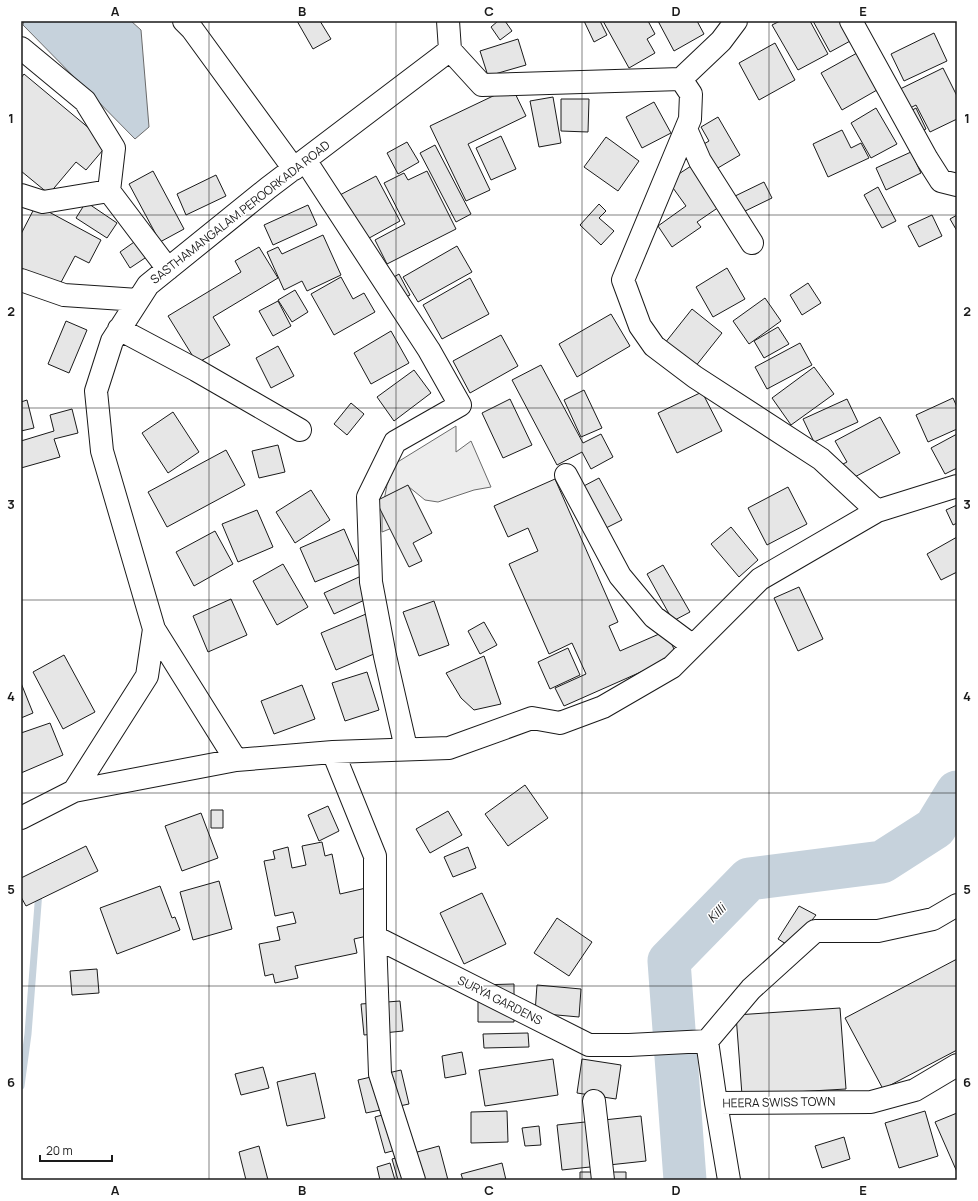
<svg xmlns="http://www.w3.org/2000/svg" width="978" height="1201" viewBox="0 0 978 1201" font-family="Manrope,sans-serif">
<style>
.parking{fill:#ededed;stroke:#6a6a6a}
.water{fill:#c6d2dc;stroke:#6a6a6a}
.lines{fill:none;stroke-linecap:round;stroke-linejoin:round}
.stream{stroke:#c6d2dc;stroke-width:7}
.river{stroke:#c6d2dc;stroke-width:43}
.building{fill:#e6e6e6;stroke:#1a1a1a}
.minor-casing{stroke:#1a1a1a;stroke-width:24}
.minor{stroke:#fff;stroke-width:22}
.grid{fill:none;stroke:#1a1a1a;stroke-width:1;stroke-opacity:0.55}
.labels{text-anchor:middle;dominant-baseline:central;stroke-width:3;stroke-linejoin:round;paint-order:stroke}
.street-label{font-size:12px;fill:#1a1a1a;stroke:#fff}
.water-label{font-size:13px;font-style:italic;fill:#1a1a1a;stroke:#fff}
.neatline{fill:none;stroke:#1a1a1a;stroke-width:1.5}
.grid-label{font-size:13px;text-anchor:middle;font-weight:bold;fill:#1a1a1a}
</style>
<rect width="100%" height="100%" fill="#fff"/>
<path class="parking" d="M456 426V452L471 441 491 487 474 490 438 502 425 500 409 487 392 528 382 532V511L387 485 396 463Z"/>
<path class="water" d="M24 21H131L141 30 149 127 135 139 23 25Z"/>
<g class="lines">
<path class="stream" d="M21 1086 28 1034 39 891"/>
<path class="river" d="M685 1180 669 961 749 879 882 862 935 828 957 792"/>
</g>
<path class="building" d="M297 21H320L331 39 313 49Z
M498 21H505L512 31 500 40 491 27Z
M584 21H600L607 35 594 42Z
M603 21H648L655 34 647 39 655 53 629 68Z
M658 21H697L704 34 674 51Z
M780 21H810L828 54 798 70 772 25Z
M813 21H841L852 40 830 52Z
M934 33 947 61 904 81 891 54Z
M518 39 526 65 488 76 480 51Z
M775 43 795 80 759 100 739 63Z
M857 53 877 90 842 110 821 73Z
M943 68 957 96V119L930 132 916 105 904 111 894 92Z
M24 74 108 144 86 170 76 162 49 194 21 171V78Z
M512 87 526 116 468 144 490 190 466 201 430 126Z
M553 97 561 143 539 147 530 101Z
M561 99H589L588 132 561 131Z
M654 102 671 133 642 148 626 117Z
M876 108 897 144 871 158 851 123Z
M916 108 926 129 915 134 905 114Z
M718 117 740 155 711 172 697 148 709 141 701 127Z
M842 130 851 148 861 143 869 158 828 177 813 144Z
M501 136 516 169 491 180 476 148Z
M606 137 639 161 618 191 584 167Z
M407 142 419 162 398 174 387 153Z
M435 145 471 214 456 222 420 153Z
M911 152 921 173 886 190 876 168Z
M691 166 719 207 697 222 701 227 672 247 658 226 686 206 668 181Z
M153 171 184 229 160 242 129 184Z
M427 171 456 229 387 264 375 240 405 224 384 183 404 173 408 180Z
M216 175 226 196 186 215 177 194Z
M376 176 400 221 362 242 338 196Z
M764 182 772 198 739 214 731 198Z
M878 187 896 221 882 228 864 195Z
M86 202 117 223 107 238 76 218Z
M599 204 606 211 599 218 614 231 601 245 580 225Z
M36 205 101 240 89 263 75 256 58 288 21 268V234Z
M308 205 317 225 273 245 264 225Z
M932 215 942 236 919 247 908 226Z
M957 215V231L950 219Z
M323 235 341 275 307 291 302 281 284 290 267 252 278 247 282 254Z
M137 240 148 256 130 268 120 252Z
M457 246 472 272 418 302 403 277Z
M259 247 278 278 213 317 230 345 197 363 168 316 241 272 235 261Z
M727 268 745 299 713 317 696 287Z
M399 274 410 295 398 301 387 281Z
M341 277 353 299 364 293 375 312 334 335 311 294Z
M470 278 489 314 442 339 423 305Z
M808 283 821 303 802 315 790 295Z
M295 290 308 312 292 322 278 300Z
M765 298 781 321 749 344 733 321Z
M278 301 291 326 273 336 259 311Z
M692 309 722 333 695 367 665 343Z
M611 314 630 346 577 377 559 344Z
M66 321 87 330 69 373 48 364Z
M778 327 789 344 764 358 754 341Z
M391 331 409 363 371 384 354 353Z
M501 335 518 366 470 393 453 361Z
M800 343 812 365 767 389 755 367Z
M278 346 294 376 271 388 256 358Z
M541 365 583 443 601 434 613 457 591 469 582 452 557 465 512 380Z
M814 367 834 394 791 425 772 398Z
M414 370 431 393 394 421 377 397Z
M584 390 602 428 581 437 564 400Z
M702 392 722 431 677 453 658 413Z
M953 398 957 407V429L928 442 916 415Z
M510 399 532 445 503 458 482 413Z
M847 399 858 422 814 442 803 419Z
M27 400 34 428 21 431V402Z
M351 403 364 414 347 435 334 424Z
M72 409 78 433 54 439 60 457 21 468V441L54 431 50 415Z
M173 412 199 452 168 473 142 433Z
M880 417 900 453 849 480 841 465 847 462 835 441Z
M957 434V468L945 474 931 448Z
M278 445 285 472 259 478 252 451Z
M226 450 245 485 167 527 148 492Z
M599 478 622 520 602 530 580 488Z
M555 479 618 622 609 626 620 651 666 631 677 656 564 706 555 688 586 674 572 643 549 654 509 564 538 551 528 528 508 537 494 506Z
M408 485 432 533 413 543 422 561 409 567 376 501Z
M788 487 807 524 767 545 748 508Z
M311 490 330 520 295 543 276 512Z
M957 505V523L953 525 946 510Z
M257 510 273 547 238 562 222 524Z
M731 527 758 560 739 577 711 544Z
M344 529 359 564 315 582 300 548Z
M215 531 233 564 194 586 176 552Z
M957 537V572L941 580 927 554Z
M283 564 308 607 277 625 253 581Z
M663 565 690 612 673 621 647 574Z
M359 577 369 598 334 614 324 593Z
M799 587 823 639 798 651 774 598Z
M231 599 247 635 208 652 193 616Z
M434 601 449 645 419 656 403 612Z
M366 614 381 651 336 670 321 633Z
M484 622 497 645 480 654 468 631Z
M568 648 580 675 550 689 538 662Z
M64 655 95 712 63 729 33 672Z
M484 656 501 704 474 710 461 698 446 673Z
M367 672 379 710 345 721 332 683Z
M21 683 33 713 21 718Z
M302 685 315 719 274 734 261 701Z
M50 723 63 755 21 773V733Z
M525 785 548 818 508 846 485 814Z
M328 806 339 831 319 841 308 815Z
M211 810H223V828H211Z
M448 811 462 835 430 853 416 829Z
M201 813 218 858 182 871 165 826Z
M322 842 325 856 332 854 340 894 366 888 376 934 354 939 357 953 295 966 298 978 275 983 273 974 265 976 259 944 280 940 277 927 296 923 293 912 275 916 264 861 275 859 273 851 288 847 292 868 306 865 302 846Z
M86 846 98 871 26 906 21 897V878Z
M468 847 476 868 453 877 444 857Z
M219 881 232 929 193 940 180 892Z
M160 886 172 918 175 917 180 930 117 954 100 908Z
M482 893 506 944 464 964 440 913Z
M799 906 816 915 791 947 778 939Z
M557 918 592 942 569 976 534 953Z
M957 959V1050L883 1089 845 1018Z
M97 969 99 993 72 995 70 971Z
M514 984V1022H478V985Z
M537 985 581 989 579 1017 535 1013Z
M400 1001 403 1031 364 1035 361 1004Z
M840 1008 846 1089 742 1095 736 1015Z
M528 1033 529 1047 484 1048 483 1034Z
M462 1052 466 1074 445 1078 442 1056Z
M553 1059 558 1095 485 1106 479 1070Z
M582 1059 621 1065 616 1099 577 1093Z
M263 1067 269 1088 241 1095 235 1074Z
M401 1070 409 1104 366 1113 358 1080Z
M315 1073 325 1118 287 1126 277 1082Z
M400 1110 410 1146 385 1153 375 1117Z
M507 1111 508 1142 471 1143V1112Z
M925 1111 938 1156 899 1168 885 1123Z
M957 1113V1172L935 1122Z
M641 1116 646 1161 562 1170 557 1125Z
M539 1126 541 1145 525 1146 522 1128Z
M844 1137 850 1159 822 1168 815 1146Z
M259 1146 268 1180H246L239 1152Z
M439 1146 448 1180H398L392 1159Z
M390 1163 395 1180H380L377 1167Z
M502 1163 506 1180H463L461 1174Z
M580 1172H626V1180H580Z"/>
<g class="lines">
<g class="minor-casing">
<path id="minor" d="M184 21 192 29 294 169
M851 21 927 159 941 181 957 185
M21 48 85 101 114 148 109 191
M450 50 482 85 681 79 721 41 736 21
M681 79 691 94 690 119 623 280 640 326 654 346 695 377 821 459 877 511
M686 129 700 161 752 243
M305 160 429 350 460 405 395 442 368 497 371 582 385 656 406 748
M21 195 43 202 109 191 168 269
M21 280 64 295 138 300
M119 329 196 370 300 430
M566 475 620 576 654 617 693 646
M333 752 375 856V937L589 1045H629L707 1041
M236 760 333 752 449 748 532 718 560 723 603 707 672 667 760 579 877 511 957 486
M74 791 236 760 154 629
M21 818 74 791 147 676 154 629 102 451 96 391 112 341 148 285 268 188 450 50 448 21
M957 905 933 919 878 931H815L751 989 707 1041 716 1103 871 1102 915 1090 957 1065
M375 937 380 1074 414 1180
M594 1101 603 1180
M716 1103 729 1180"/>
</g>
<use href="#minor" class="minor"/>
</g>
<path class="grid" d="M209 21V1180M396 21V1180M582 21V1180M769 21V1180M21 215H957M21 408H957M21 600H957M21 793H957M21 986H957"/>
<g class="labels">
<g class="street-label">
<text transform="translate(240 212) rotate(-38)">SASTHAMANGALAM PEROORKADA ROAD</text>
<text transform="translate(500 1000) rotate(27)">SURYA GARDENS</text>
<text transform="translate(779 1102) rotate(-1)">HEERA SWISS TOWN</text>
</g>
<g class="water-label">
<text transform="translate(716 913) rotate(-46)">Killi</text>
</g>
</g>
<rect width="978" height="1201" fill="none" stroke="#ffffff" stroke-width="44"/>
<path d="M40 1155v6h72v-6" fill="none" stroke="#1a1a1a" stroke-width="2"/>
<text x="46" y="1155" font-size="12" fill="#1a1a1a" stroke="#ffffff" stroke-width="3" paint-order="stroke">20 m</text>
<rect x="22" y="22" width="934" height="1157" class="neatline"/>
<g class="grid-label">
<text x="115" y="16">A</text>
<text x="302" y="16">B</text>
<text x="489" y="16">C</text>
<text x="676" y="16">D</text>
<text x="863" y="16">E</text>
<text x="11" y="123">1</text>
<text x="967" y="123">1</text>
<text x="11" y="316">2</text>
<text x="967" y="316">2</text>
<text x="11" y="509">3</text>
<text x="967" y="509">3</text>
<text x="11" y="701">4</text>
<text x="967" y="701">4</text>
<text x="11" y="894">5</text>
<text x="967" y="894">5</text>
<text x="11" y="1087">6</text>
<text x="967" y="1087">6</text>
<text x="115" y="1195">A</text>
<text x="302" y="1195">B</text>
<text x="489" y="1195">C</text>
<text x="676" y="1195">D</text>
<text x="863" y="1195">E</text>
</g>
</svg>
